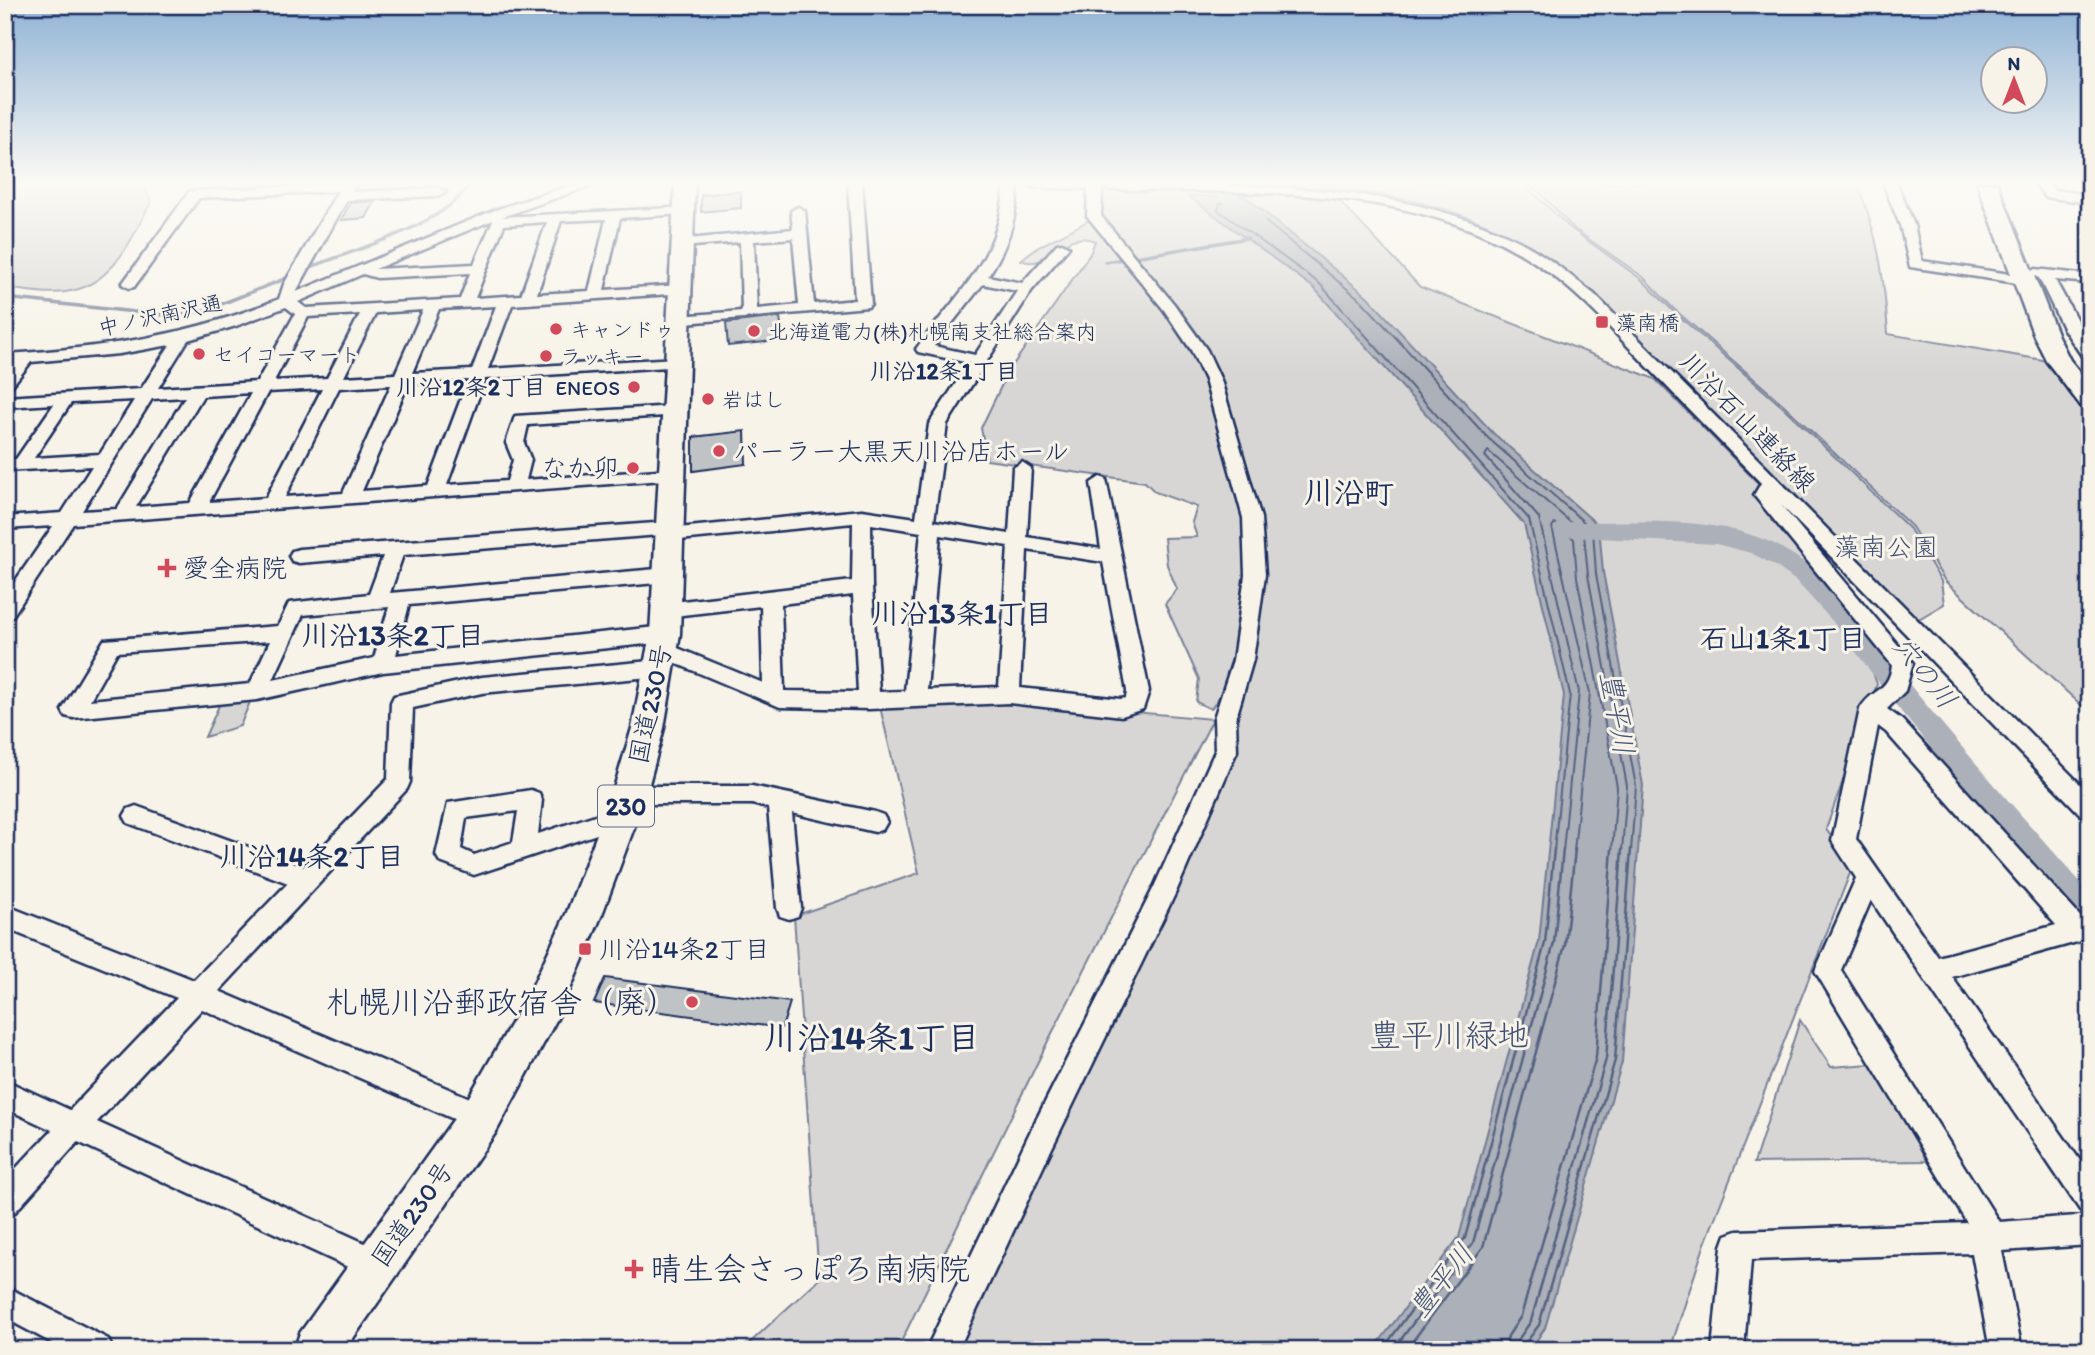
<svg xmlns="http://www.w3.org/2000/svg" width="2095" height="1355" viewBox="0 0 2095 1355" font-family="Itim,'Klee One',sans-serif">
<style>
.green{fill:#d7d6d4;stroke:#798299;stroke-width:2}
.water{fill:#acb0b9;stroke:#727c95;stroke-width:2}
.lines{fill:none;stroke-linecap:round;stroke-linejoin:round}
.shore-far1{stroke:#556382;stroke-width:2}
.shore{stroke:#556382;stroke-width:2.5}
.stream{stroke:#727c95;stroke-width:3.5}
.river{fill:#acb0b9;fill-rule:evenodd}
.building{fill:#c0c3c5;stroke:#1b2f5e;stroke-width:2}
.minor-casing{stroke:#1b2f5e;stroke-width:5}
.highway-casing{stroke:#1b2f5e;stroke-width:5}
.minor{fill:#f7f3e8;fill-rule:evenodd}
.highway{fill:#f7f3e8;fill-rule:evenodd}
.poi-dot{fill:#d1495b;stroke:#f7f3e8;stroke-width:2.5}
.labels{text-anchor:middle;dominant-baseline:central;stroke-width:6;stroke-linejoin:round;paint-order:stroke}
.far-street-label{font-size:21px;fill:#1b2f5e;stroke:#f7f3e8}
.far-poi-label{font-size:21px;fill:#1b2f5e;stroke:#f7f3e8;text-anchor:start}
.far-neighbourhood-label{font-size:23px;font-weight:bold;fill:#1b2f5e;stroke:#f7f3e8}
.shield{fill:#f7f3e8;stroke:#5d6a87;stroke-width:2}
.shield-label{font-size:24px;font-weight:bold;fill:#1b2f5e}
.street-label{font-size:26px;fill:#1b2f5e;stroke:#f7f3e8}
.poi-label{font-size:26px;fill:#1b2f5e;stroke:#f7f3e8;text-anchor:start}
.park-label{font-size:26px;fill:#415076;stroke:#f7f3e8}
.neighbourhood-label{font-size:28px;font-weight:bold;fill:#1b2f5e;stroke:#f7f3e8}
.water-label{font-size:28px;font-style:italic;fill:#465679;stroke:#f7f3e8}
.quarter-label{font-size:30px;font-weight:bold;fill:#1b2f5e;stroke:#f7f3e8}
.near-poi-label{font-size:32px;fill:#1b2f5e;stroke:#f7f3e8;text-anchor:end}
.near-park-label{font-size:32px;fill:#415076;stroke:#f7f3e8}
.near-neighbourhood-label{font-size:33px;font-weight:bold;fill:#1b2f5e;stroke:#f7f3e8}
</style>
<rect width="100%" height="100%" fill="#f7f3e8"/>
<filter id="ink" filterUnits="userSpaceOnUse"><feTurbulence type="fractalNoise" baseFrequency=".0143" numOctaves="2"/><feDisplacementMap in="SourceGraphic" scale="14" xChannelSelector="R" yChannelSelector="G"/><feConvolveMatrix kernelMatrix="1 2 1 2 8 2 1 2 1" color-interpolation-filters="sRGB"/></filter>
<g filter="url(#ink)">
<path class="green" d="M5 183H143L151 202C131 240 112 287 65 292 46 295 24 290 5 288Z
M1229 183H1520L1540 199 1570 228 1641 279 1673 311 1785 409 1910 529 1941 581 1944 604 1917 620C1846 548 1775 477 1704 405 1638 338 1573 261 1485 224 1405 189 1315 186 1229 183Z
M1526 183H1857C1879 237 1884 277 1888 334L2043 360 2090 415V713L1945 581 1912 527 1785 406 1674 309 1643 277 1573 228 1542 195Z
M1098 189 1337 198 1420 287 1655 379 1833 559 1877 684 1826 829 1852 868 1704 1246 1670 1350H953L1230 761 1261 593 1215 375 1098 217Z
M1089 220 1137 276 1196 354 1208 379 1245 512 1249 575 1239 632 1228 683 1211 709 1196 702 1199 679 1165 604 1177 589 1167 565 1164 538 1197 537 1192 522 1197 507 1155 492 1145 482 987 460 981 428 1008 372 1090 254 1095 241C1061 227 1049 273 1021 260 1041 242 1067 234 1089 220Z
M252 697 240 726 205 737 221 701Z
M1010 701 1213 719 1048 1041 897 1350H742L819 1279 794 916 919 873 880 707Z
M1800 1020 1831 1067 1870 1064 1928 1161 1754 1163Z"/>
<path class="water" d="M1188 196 1246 197 1367 296 1493 433 1599 526 1603 572 1643 785 1622 1062 1545 1328 1530 1350H1373L1459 1237 1539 941 1564 695 1524 524 1314 288Z"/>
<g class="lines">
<path class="shore-far1" d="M1554 851 1570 694 1529 519 1319 283 1218 210 1220 203 1244 204 1362 301 1488 438 1593 530 1596 574 1636 786 1631 851
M1563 851 1579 692 1539 518 1485 456 1488 451 1584 534 1588 575 1627 786 1622 851
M1574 851 1590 693 1552 527 1555 523 1574 539 1577 577 1617 787 1612 851"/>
<path class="shore" d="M1382 1350 1465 1238 1545 943 1554 849
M1393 1350 1473 1243 1554 943 1563 849
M1406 1350 1483 1247 1565 945 1575 849
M1505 1350 1508 1336 1521 1316 1596 1057 1612 849
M1516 1350 1518 1340 1531 1321 1606 1059 1622 849
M1525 1350V1344L1539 1325 1615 1060 1631 849"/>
<path class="stream" d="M1105 262 1248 238
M306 269C349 251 449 225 469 183
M5 298 172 316 206 310 292 276"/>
<path class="river" d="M1210 183H1227L1240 199 1262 217 1265 221 1262 225C1241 230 1220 198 1210 183Z
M1565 522C1631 523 1708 514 1770 542 1839 574 1876 645 1923 701 1977 766 2034 830 2090 893V930L2079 926 1902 713 1834 623 1796 581 1774 565 1751 553 1716 544 1557 536 1553 530 1557 524Z"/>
</g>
<path class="building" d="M741 191V208L701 212V195Z
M375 201 366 218 341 220 350 203Z
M780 317 783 340 728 346 726 323Z
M745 431 746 464 693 471V437Z
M605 978 790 1002 782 1028 594 1003Z"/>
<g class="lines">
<g class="minor-casing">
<path id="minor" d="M357 183 352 192 439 188 446 192 439 196 347 200 296 292 495 210 578 183H599L502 217 689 207 691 210 684 214 620 218 604 290 680 285 688 290 685 293 512 305 488 369 677 358 683 360 685 363 683 366 485 379 447 485 507 481 513 460 506 443 515 416 674 406 680 407 682 411 680 415 528 425 524 443 531 460 526 480 671 469 677 471 680 475 677 479 73 524 12 617 5 619V596L53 526 5 529V517L62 513 92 466 5 471V459H16L54 404 5 407V397L141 389 170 345 119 354 31 362 11 387 5 388V372L13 363 5 364V354C103 348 188 336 279 299L284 284 338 191 199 198 134 287 129 288 122 284 190 191ZM606 219 589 291 537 294 561 221ZM493 220 474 264 375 269ZM547 222 521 295 475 298 504 225ZM470 273 460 299 306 308 298 302 363 274 377 278ZM496 306 472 370 412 373 439 309ZM286 307 295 314 257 382 158 388 188 340 236 326ZM423 310 395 374 344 377 376 313ZM360 314 327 378 274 381 308 317ZM468 380 428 486 362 491 408 384ZM391 385 343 493 285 497 339 388ZM322 389 266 498 209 502 268 392ZM251 393 190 503 136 507 203 396ZM185 397 117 509 82 511 152 399ZM134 400 100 454 34 458 71 403Z
M848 183H862L871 304 868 307 674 324 671 321 674 318 679 316 742 311 740 242 682 247 675 243 677 240 793 229 791 211 798 207 805 211 814 304 855 300ZM793 238 799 305 757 309 754 241Z
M1004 183H1018C1017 218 1008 247 988 276L1022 283 1057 244 1062 243 1069 247 1032 290 947 424 934 521 1009 534 1013 468 1022 462 1031 468 1027 537 1101 549 1091 483 1100 477 1106 479 1149 691 1143 709 1122 716 1009 703 869 709 780 707 656 655 653 650 656 645 663 642 763 683 761 606 665 617 658 615 655 610 658 605 665 603 852 581 853 523 669 541 662 540 660 535 403 555 390 593 668 568 675 570 678 575 675 580 668 582 409 605 396 655 665 626 672 629 675 634 672 639 665 642 383 672 257 700 73 718 65 716 62 710 104 640 278 626 289 603 369 594 383 556 299 563 292 561 289 556 292 551 299 549 669 522 678 528 862 510 916 518 929 424 969 363 918 352 916 349C957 293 1002 258 1004 183ZM983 284 1017 291 975 355 934 346ZM871 524 921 532 905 691 879 692 872 587ZM940 535 1008 546 999 687 927 690ZM1027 550 1103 562 1127 691 1126 698 1121 699 1020 688ZM853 595 858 692 784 691 781 604ZM389 607 374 658 273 680 303 615ZM270 641 250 684 90 700 117 652Z
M1027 183C1089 182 1152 183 1214 185 1314 188 1413 193 1506 235 1539 249 1566 272 1594 294L2090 794V819L2082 816 1781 505 1913 663 1905 691 1887 709 1902 720 2086 923 2089 931 2086 939 2077 942 1952 977 2090 1175V1214L2080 1210 1871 900 1841 970 1999 1222 2090 1215V1245L2002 1251 2022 1350H1990L1972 1253 1751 1260 1744 1350H1712L1722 1246 1726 1235 1737 1231 1967 1223 1815 971 1856 878 1832 841 1860 709C1871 689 1889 692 1892 665L1757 499 1754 495 1761 483C1721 443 1682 402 1643 362 1611 329 1581 295 1543 268 1420 181 1246 194 1102 189L1101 216 1174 304 1207 350 1221 380 1261 518 1265 575 1253 660 1236 718 1237 751 1176 892 1051 1150 958 1350H926L1031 1130 1154 887 1215 751 1214 718 1233 660 1245 575 1243 518 1205 380 1191 350 1164 310 1087 216 1088 189 1034 187ZM1878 726 1886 732 2056 925 1938 957 1856 839Z
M1883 183H1897L1914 225 1922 261 2024 276 2031 280 2024 284 1910 267 1900 225Z
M2035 183H2049L2054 190 2090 195V203L2045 197Z
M2035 269 2090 275V283L2055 280 2090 344V361L2084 359 2063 328 2039 278 2028 273Z
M660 660 667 662 670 668 667 674 660 676 482 693 413 708 410 782 407 789 219 991 491 1107 495 1117 491 1127 481 1131 202 1009 97 1122 387 1253 391 1264 387 1275 376 1279 365 1275 78 1142 15 1212 5 1216V1180L52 1130 5 1108V1080L70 1110 177 998 5 928V905L194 980 288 883 128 823 124 816 128 809 136 806 303 867 388 779 391 702 394 696 482 677Z
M629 786H752L875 812 883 815 887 822 883 829 875 832 792 813 801 908 798 916 789 919 780 916 777 908 768 808 752 804H629L621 802 618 795 621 788Z
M531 790 539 793 542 800 538 834 622 806 630 809 634 816 630 823 474 875 440 862 436 855 448 803ZM518 811 513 842 474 855 461 849 466 818Z
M5 1286 108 1339 113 1350H65L5 1318Z"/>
</g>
<g class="highway-casing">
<path id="highway" d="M675 183H695L680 634 664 728 646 795 603 912 560 1013 496 1132 345 1350H294L300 1333 466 1102 532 987 567 912 612 795 632 728 650 634Z
M1977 183H1997L2058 336 2070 360 2090 384V409L2081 406 2047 362 2034 336Z"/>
</g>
<use href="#minor" class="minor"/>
<use href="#highway" class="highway"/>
</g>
</g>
<linearGradient id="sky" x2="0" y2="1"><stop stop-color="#90b2d5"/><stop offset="0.49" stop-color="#fbfaf5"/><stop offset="1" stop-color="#fbfaf5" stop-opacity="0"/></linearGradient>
<rect width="2095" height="373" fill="url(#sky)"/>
<g class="poi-dot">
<rect x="1595" y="315" width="14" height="14" rx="3.5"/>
<circle cx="556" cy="329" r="7"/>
<circle cx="754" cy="331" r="7"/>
<circle cx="199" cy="354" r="7"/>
<circle cx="546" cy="356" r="7"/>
<circle cx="634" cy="387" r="7"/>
<circle cx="708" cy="399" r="7"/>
<circle cx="719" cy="451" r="7"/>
<circle cx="633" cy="468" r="7"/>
<path d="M163.5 557.5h7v7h7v7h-7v7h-7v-7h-7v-7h7z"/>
<rect x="578" y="942" width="14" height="14" rx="3.5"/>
<circle cx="692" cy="1002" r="7"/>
<path d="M630.5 1258.5h7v7h7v7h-7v7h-7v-7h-7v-7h7z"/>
</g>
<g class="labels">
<g class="far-street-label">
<text transform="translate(160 315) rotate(-12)">中ノ沢南沢通</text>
</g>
<g class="far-poi-label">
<text x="1616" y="322">藻南橋</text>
<text x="570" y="329">キャンドゥ</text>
<text x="768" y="331">北海道電力(株)札幌南支社総合案内</text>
<text x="213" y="354">セイコーマート</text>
<text x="560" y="356">ラッキー</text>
<text x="620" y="387" text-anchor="end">ENEOS</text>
<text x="722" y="399">岩はし</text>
</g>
<g class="far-neighbourhood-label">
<text x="944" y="371">川沿12条1丁目</text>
<text x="471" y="387">川沿12条2丁目</text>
</g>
<rect class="shield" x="598" y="785.5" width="56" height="41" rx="5"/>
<g class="shield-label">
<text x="626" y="806">230</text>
</g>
<g class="street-label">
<text transform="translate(1748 422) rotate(46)">川沿石山連絡線</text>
<text transform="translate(650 704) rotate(-78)">国道230号</text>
<text transform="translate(412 1214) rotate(-55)">国道230号</text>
</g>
<g class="poi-label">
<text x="733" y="451">パーラー大黒天川沿店ホール</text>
<text x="619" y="468" text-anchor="end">なか卯</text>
<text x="183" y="568">愛全病院</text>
<text x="599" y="949">川沿14条2丁目</text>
</g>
<g class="park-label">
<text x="1886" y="547">藻南公園</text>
</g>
<g class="neighbourhood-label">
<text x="962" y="613">川沿13条1丁目</text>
<text x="393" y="635">川沿13条2丁目</text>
<text x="1783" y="638">石山1条1丁目</text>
<text x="312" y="856">川沿14条2丁目</text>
</g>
<g class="water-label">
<text transform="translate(1925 672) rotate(51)">穴の川</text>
<text transform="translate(1618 713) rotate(80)">豊平川</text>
<text transform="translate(1441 1280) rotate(-51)">豊平川</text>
</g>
<g class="quarter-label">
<text x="1349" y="492">川沿町</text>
</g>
<g class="near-poi-label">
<text x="678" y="1002">札幌川沿郵政宿舎（廃）</text>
<text x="650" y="1269" text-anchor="start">晴生会さっぽろ南病院</text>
</g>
<g class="near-park-label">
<text x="1449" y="1035">豊平川緑地</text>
</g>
<g class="near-neighbourhood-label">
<text x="872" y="1037">川沿14条1丁目</text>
</g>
</g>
<rect width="2095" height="1355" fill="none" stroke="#f7f3e8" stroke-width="28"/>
<rect x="14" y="14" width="2067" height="1327" fill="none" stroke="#1b2f5e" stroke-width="2.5" filter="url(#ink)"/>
<g transform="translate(2014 80)"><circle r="33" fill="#f7f3e8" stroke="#9fa5b1" stroke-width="2"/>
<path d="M0-5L12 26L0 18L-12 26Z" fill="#d1495b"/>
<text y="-10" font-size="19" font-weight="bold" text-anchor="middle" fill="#1b2f5e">N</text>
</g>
</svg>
